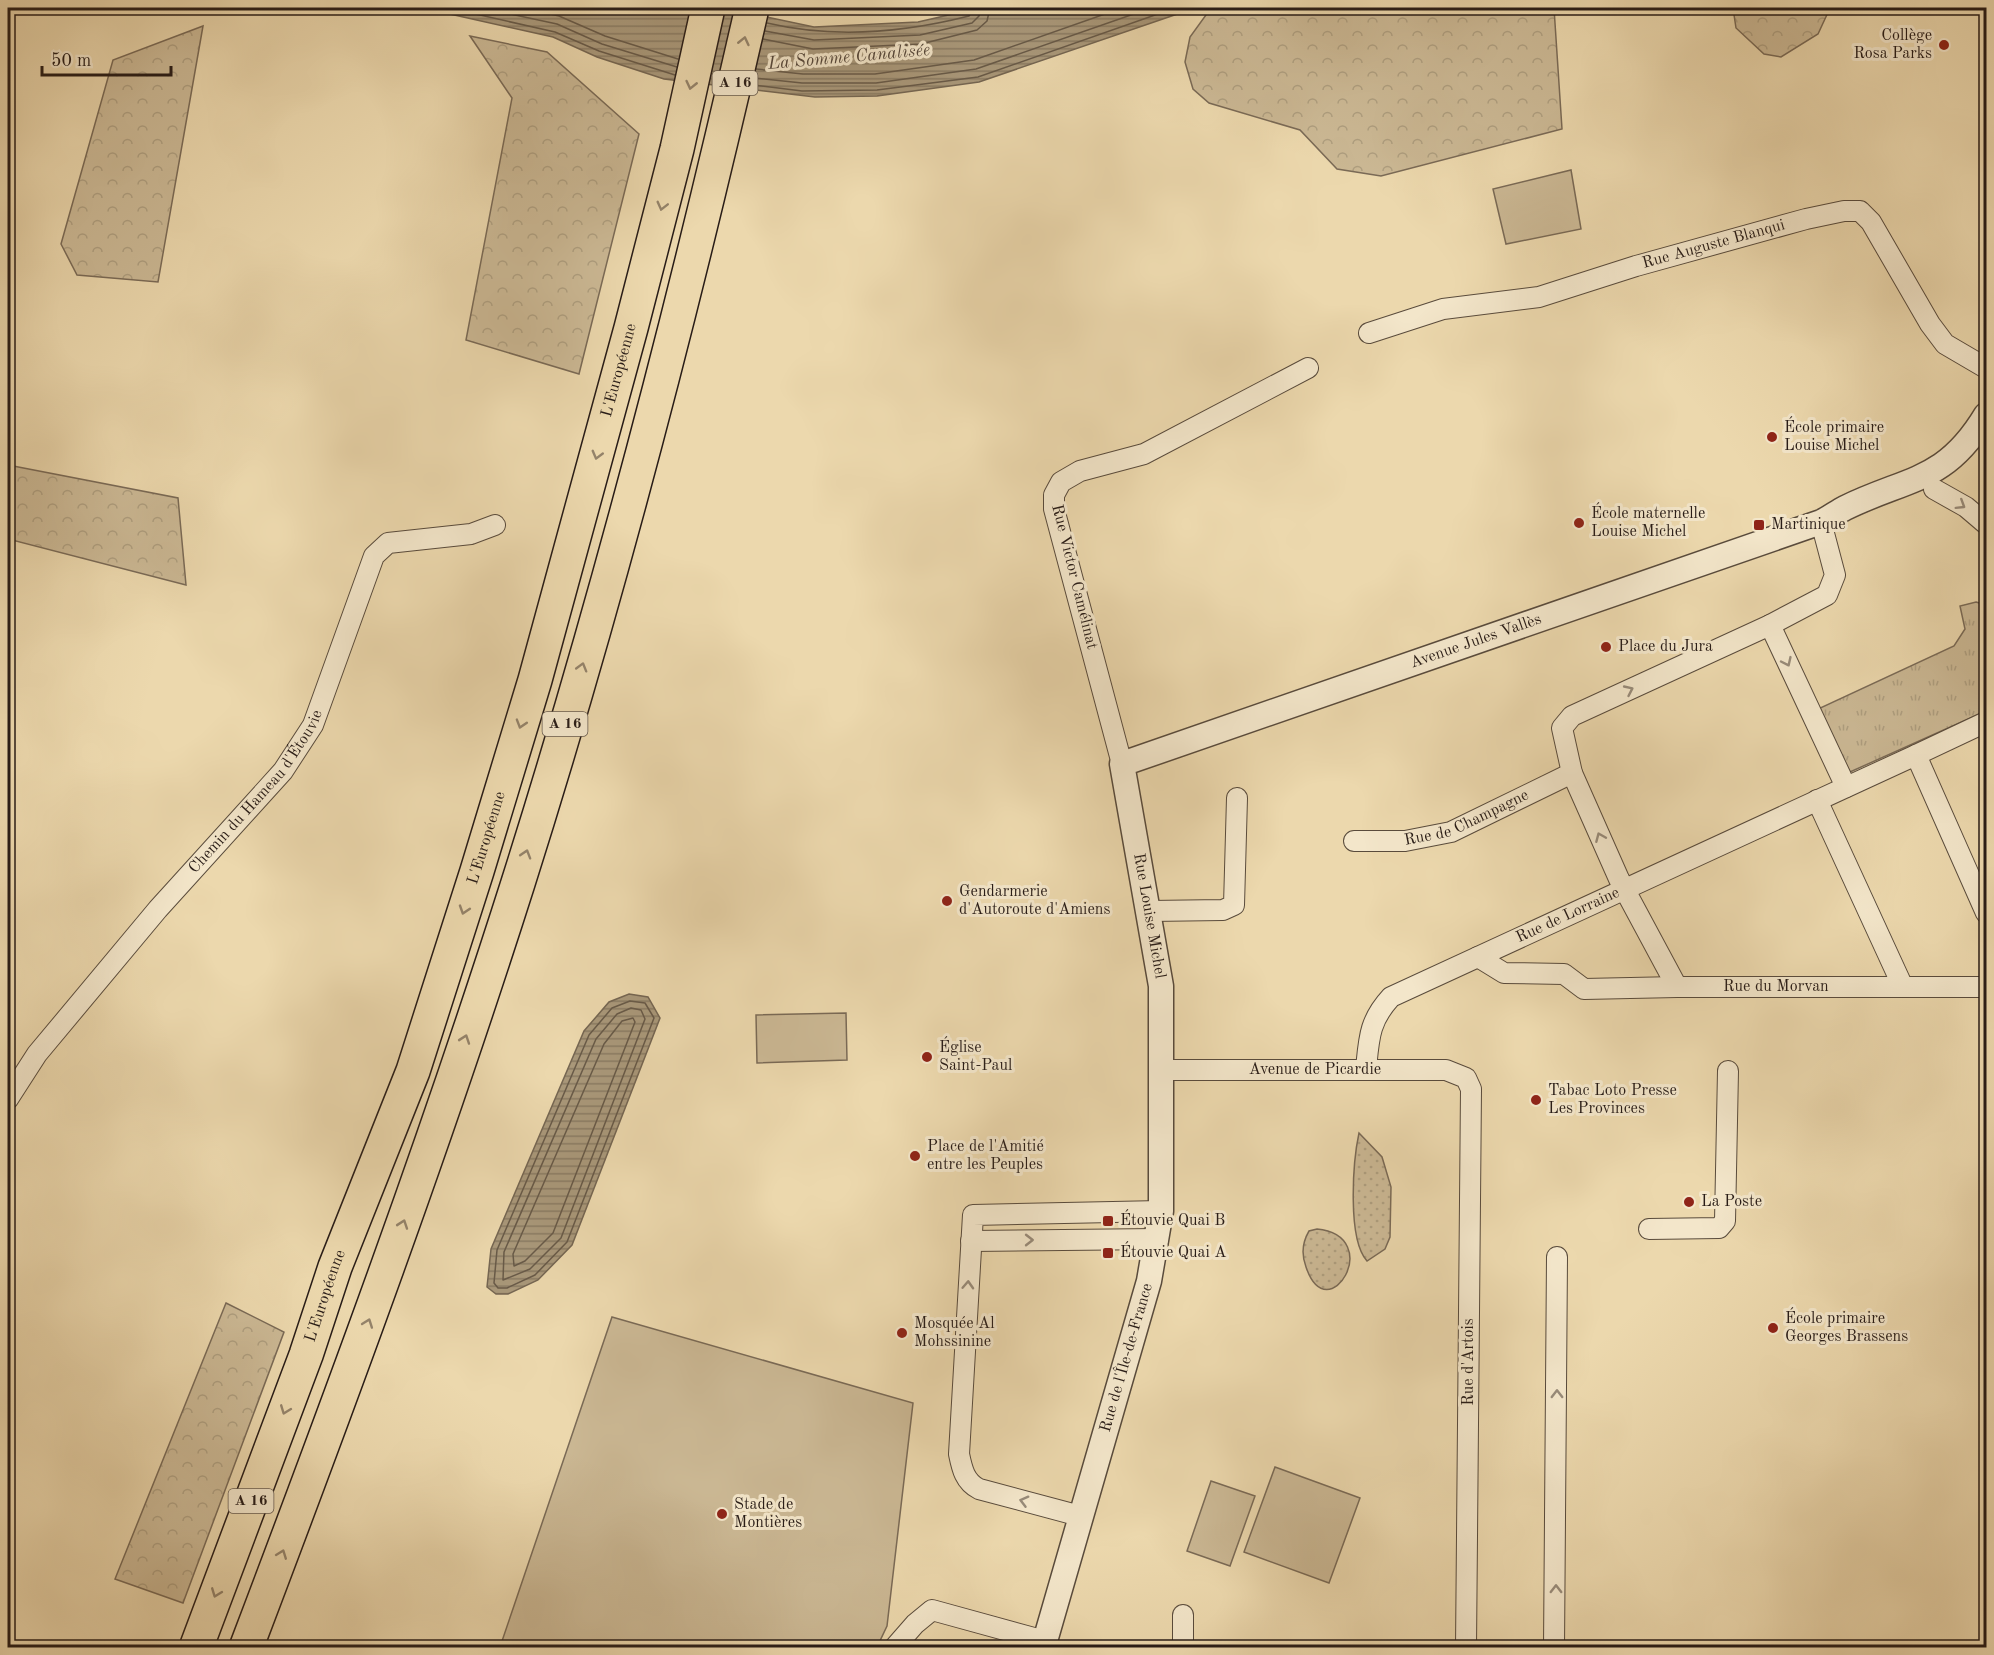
<svg xmlns="http://www.w3.org/2000/svg" width="1994" height="1655" viewBox="0 0 1994 1655" font-family="'Old Standard TT',serif">
<style>
.grass{fill:url(#grass-tufts);stroke:#7a6a56;stroke-width:1.5}
.forest{fill:url(#forest-crowns);stroke:#7a6a56;stroke-width:1.5}
.park{fill:url(#park-dots);stroke:#7a6a56;stroke-width:1.5}
.pitch{fill:#cbb894;stroke:#7a6a56;stroke-width:1.5}
.water{fill:url(#water-rules);stroke:#756652;stroke-width:1.5}
.lines{fill:none;stroke-linecap:round;stroke-linejoin:round}
.shore{stroke:#685a48;stroke-width:1.5}
.minor-casing{stroke:#594b3c;stroke-width:22}
.tertiary-casing{stroke:#594b3c;stroke-width:27}
.motorway-casing{stroke:#281c17;stroke-width:36}
.minor{stroke:#f3e6ca;stroke-width:20}
.tertiary{stroke:#f3e6ca;stroke-width:24}
.motorway{stroke:#ecd8ad;stroke-width:33}
.oneway{stroke:#94836a}
.oneway2{stroke:#988b79}
.poi-dot{fill:#8f2418;stroke:#f3e6ca;stroke-width:2}
.labels{text-anchor:middle;dominant-baseline:central;stroke-width:6;stroke-linejoin:round;paint-order:stroke}
.shield{fill:#f3e6ca;stroke:#65594d;stroke-width:1.5}
.shield-label{font-size:15px;font-weight:bold;fill:#281c17}
.poi-label{font-size:16px;fill:#281c17;stroke:#f3e6ca;text-anchor:start}
.street-label{font-size:16px;fill:#281c17;stroke:#f3e6ca}
.water-label{font-size:18px;font-style:italic;fill:#55473a;stroke:#f3e6ca}
</style>
<defs>
<pattern id="grass-tufts" width="24" height="20" patternUnits="userSpaceOnUse" patternTransform="scale(1.5)"><rect width="24" height="20" fill="#cbb894"/><path d="M3 7l-1-3M5 7V3M7 7l1-3M15 17l-1-3M17 17v-4M19 17l1-3" fill="none" stroke="#ae9e7f"/></pattern>
<pattern id="forest-crowns" width="20" height="18" patternUnits="userSpaceOnUse" patternTransform="scale(1.5)"><rect width="20" height="18" fill="#cbb894"/><path d="M2 6a3 3 0 1 1 6 0M12 15a3 3 0 1 1 6 0" fill="none" stroke="#ae9e7f"/></pattern>
<pattern id="park-dots" width="8" height="8" patternUnits="userSpaceOnUse" patternTransform="scale(1.5)"><rect width="8" height="8" fill="#cbb894"/><path d="M2 2h.1M6 6h.1" fill="none" stroke="#ae9e7f" stroke-width="1.8" stroke-linecap="round"/></pattern>
<pattern id="water-rules" width="6" height="5" patternUnits="userSpaceOnUse" patternTransform="scale(1.5)"><rect width="6" height="5" fill="#a9987a"/><path d="M0 2.5h6" fill="none" stroke="#8a7b63"/></pattern>
</defs>
<rect width="100%" height="100%" fill="#ecd8ad"/>
<filter id="stains"><feTurbulence type="fractalNoise" baseFrequency=".00333" numOctaves="4"/><feColorMatrix values="0 0 0 0 .2 0 0 0 0 .09 0 0 0 0 .02 0 0 0 .5 -.17"/></filter>
<radialGradient id="worn" r=".72"><stop offset=".6" stop-color="#630" stop-opacity="0"/><stop offset="1" stop-color="#630" stop-opacity=".3"/></radialGradient>
<path class="grass" d="M1976 602 1986 605V711L1850 772 1818 709 1954 646 1965 629 1960 606Z"/>
<path class="forest" d="M1211 8H1554L1562 129 1381 176 1337 169 1300 130 1209 103 1193 89 1185 62 1190 37Z
M1733 8H1830L1818 34 1781 57 1764 54 1736 28Z
M203 26 158 282 77 275 61 244 113 60Z
M470 36 547 52 639 134 579 374 466 340 512 98Z
M8 465 178 498 186 585 8 539Z
M226 1303 284 1332 183 1603 115 1579Z"/>
<path class="park" d="M1359 1133 1382 1157 1391 1187 1390 1237 1385 1249 1367 1261C1347 1239 1353 1161 1359 1133Z
M1317 1229C1386 1236 1328 1332 1306 1267 1301 1254 1302 1243 1309 1231Z"/>
<path class="pitch" d="M1571 170 1581 229 1506 244 1493 189Z
M846 1013 847 1060 757 1063 756 1015Z
M612 1317 913 1403 887 1626 877 1647H500Z
M1275 1467 1360 1498 1329 1583 1244 1552Z
M1211 1481 1255 1496 1230 1566 1187 1551Z"/>
<path class="water" d="M423 8H724L814 27 918 22 979 8H1195L979 82 877 96 815 97 664 79 597 57 553 37Z
M629 994 648 997 660 1018 572 1245 538 1280 508 1294H496L487 1287 491 1249 584 1031 609 1002Z"/>
<g class="lines">
<path class="shore" d="M449 8 555 32 599 51 675 75
M483 8 557 24 602 44 677 67
M524 8 559 16 605 36 678 59
M767 23C835 39 902 33 969 16L974 8
M765 31 814 40 920 35 972 23 979 16 981 8
M763 39 813 49 921 44 977 30 987 21 990 8
M756 69 803 74H875L974 60 1122 8
M754 78 802 83H876L976 69 1151 8
M753 85 802 91 877 90 978 77 1175 8
M630 1001 645 1003 654 1018 567 1242 535 1275 507 1288H498L494 1283 497 1250 589 1035 612 1008Z
M631 1008 641 1010 645 1019 561 1238 530 1269 503 1280 504 1252 596 1039 617 1014Z
M633 1018 635 1022 553 1233 525 1261 514 1266 513 1254 604 1044 622 1021Z"/>
<g class="minor-casing">
<g id="minor">
<path id="s1" d="M1369 333 1443 309 1539 297 1636 266 1806 219 1844 211H1860L1871 222 1930 324 1945 344 1986 368"/>
<path d="M1934 489 1966 507 1986 524"/>
<path d="M1770 625 1827 595 1835 575 1821 522"/>
<path d="M1916 755 1986 722"/>
<path d="M1122 764 1054 509V495L1061 482 1080 471 1144 454 1308 368"/>
<path id="s2" d="M1846 787 1770 625 1572 716 1562 728 1572 773 1619 879 1677 987H1986"/>
<path d="M1817 800 1903 987"/>
<path id="s3" d="M1354 841H1405L1451 832 1572 773"/>
<path d="M1150 911 1223 910 1234 905 1237 798"/>
<path d="M1478 957 1504 973 1564 974 1584 989 1677 987"/>
<path id="s4" d="M1366 1069C1369 1038 1369 1021 1391 997L1916 755 1986 913"/>
<path id="s5" d="M1162 1070H1446L1466 1078 1471 1089 1466 1648"/>
<path id="s6" d="M8 1099 37 1054 158 909 283 771 313 725 374 556 388 543 471 534 495 525"/>
<path d="M1649 1229 1719 1228 1725 1221 1728 1071"/>
<path d="M971 1241 1158 1239"/>
<path d="M1080 1516 979 1489C965 1482 962 1469 959 1454L973 1215 1161 1211"/>
<path d="M894 1648 915 1624 932 1610 1045 1641"/>
<path d="M1183 1648V1615"/>
<path d="M1554 1648 1557 1257"/>
</g>
</g>
<g class="tertiary-casing">
<g id="tertiary">
<path id="s7" d="M1043 1648 1149 1281 1161 1211V986L1122 764 1821 522C1830 518 1837 512 1845 508 1908 477 1945 483 1986 415"/>
</g>
</g>
<g class="motorway-casing">
<g id="motorway">
<path id="s8" d="M196 1648 306 1355 335 1267 413 1071 477 871 535 680 631 328 677 149 708 8"/>
<path d="M246 1648C342 1395 436 1141 518 883 609 596 685 302 752 8"/>
</g>
</g>
<use href="#minor" class="minor"/>
<use href="#tertiary" class="tertiary"/>
<use href="#motorway" class="motorway"/>
</g>
<defs><path id="oneway-chevron" d="M-2-3.5L2.5 0L-2 3.5" fill="none" stroke-width="1.6" stroke-linecap="round" stroke-linejoin="round" transform="scale(1.5)"/></defs>
<g class="oneway">
<use href="#oneway-chevron" transform="translate(744 41) rotate(-77)"/>
<use href="#oneway-chevron" transform="translate(691 85) rotate(103)"/>
<use href="#oneway-chevron" transform="translate(662 206) rotate(104)"/>
<use href="#oneway-chevron" transform="translate(597 455) rotate(105)"/>
<use href="#oneway-chevron" transform="translate(582 667) rotate(-74)"/>
<use href="#oneway-chevron" transform="translate(521 724) rotate(107)"/>
<use href="#oneway-chevron" transform="translate(526 854) rotate(-73)"/>
<use href="#oneway-chevron" transform="translate(464 910) rotate(108)"/>
<use href="#oneway-chevron" transform="translate(465 1039) rotate(-71)"/>
<use href="#oneway-chevron" transform="translate(403 1224) rotate(-71)"/>
<use href="#oneway-chevron" transform="translate(368 1323) rotate(-70)"/>
<use href="#oneway-chevron" transform="translate(285 1410) rotate(111)"/>
<use href="#oneway-chevron" transform="translate(282 1554) rotate(-69)"/>
<use href="#oneway-chevron" transform="translate(216 1593) rotate(111)"/>
</g>
<g class="oneway2">
<use href="#oneway-chevron" transform="translate(1961 505) rotate(32)"/>
<use href="#oneway-chevron" transform="translate(1787 662) rotate(65)"/>
<use href="#oneway-chevron" transform="translate(1629 690) rotate(-25)"/>
<use href="#oneway-chevron" transform="translate(1600 837) rotate(-113)"/>
<use href="#oneway-chevron" transform="translate(1029 1240)"/>
<use href="#oneway-chevron" transform="translate(968 1285) rotate(-87)"/>
<use href="#oneway-chevron" transform="translate(1557 1394) rotate(-90)"/>
<use href="#oneway-chevron" transform="translate(1024 1501) rotate(-165)"/>
<use href="#oneway-chevron" transform="translate(1556 1589) rotate(-90)"/>
</g>
<g class="poi-dot">
<circle cx="1944" cy="45" r="6"/>
<circle cx="1772" cy="437" r="6"/>
<circle cx="1579" cy="523" r="6"/>
<rect x="1753" y="519" width="12" height="12" rx="3"/>
<circle cx="1606" cy="647" r="6"/>
<circle cx="947" cy="901" r="6"/>
<circle cx="927" cy="1057" r="6"/>
<circle cx="1536" cy="1100" r="6"/>
<circle cx="915" cy="1156" r="6"/>
<circle cx="1689" cy="1202" r="6"/>
<rect x="1102" y="1215" width="12" height="12" rx="3"/>
<rect x="1102" y="1247" width="12" height="12" rx="3"/>
<circle cx="1773" cy="1328" r="6"/>
<circle cx="902" cy="1333" r="6"/>
<circle cx="722" cy="1514" r="6"/>
</g>
<g class="labels">
<g class="shield">
<rect x="712.5" y="71" width="45" height="24" rx="4.5"/>
<rect x="542.5" y="712" width="45" height="24" rx="4.5"/>
<rect x="228.5" y="1489" width="45" height="24" rx="4.5"/>
</g>
<g class="shield-label">
<text x="735" y="83">A 16</text>
<text x="565" y="724">A 16</text>
<text x="251" y="1501">A 16</text>
</g>
<g class="poi-label">
<text x="1932" y="36" text-anchor="end">Collège<tspan x="1932" dy="18">Rosa Parks</tspan></text>
<text x="1784" y="428">École primaire<tspan x="1784" dy="18">Louise Michel</tspan></text>
<text x="1591" y="514">École maternelle<tspan x="1591" dy="18">Louise Michel</tspan></text>
<text x="1771" y="525">Martinique</text>
<text x="1618" y="647">Place du Jura</text>
<text x="959" y="892">Gendarmerie<tspan x="959" dy="18">d'Autoroute d'Amiens</tspan></text>
<text x="939" y="1048">Église<tspan x="939" dy="18">Saint-Paul</tspan></text>
<text x="1548" y="1091">Tabac Loto Presse<tspan x="1548" dy="18">Les Provinces</tspan></text>
<text x="927" y="1147">Place de l'Amitié<tspan x="927" dy="18">entre les Peuples</tspan></text>
<text x="1701" y="1202">La Poste</text>
<text x="1120" y="1221">Étouvie Quai B</text>
<text x="1120" y="1253">Étouvie Quai A</text>
<text x="1785" y="1319">École primaire<tspan x="1785" dy="18">Georges Brassens</tspan></text>
<text x="914" y="1324">Mosquée Al<tspan x="914" dy="18">Mohssinine</tspan></text>
<text x="734" y="1505">Stade de<tspan x="734" dy="18">Montières</tspan></text>
</g>
<g class="street-label">
<text stroke="none"><textPath href="#s1" startOffset="357">Rue Auguste Blanqui</textPath></text>
<text stroke="none"><textPath href="#s8" startOffset="1347">L'Européenne</textPath></text>
<text transform="translate(1074 577) rotate(76)">Rue Victor Camélinat</text>
<text stroke="none"><textPath href="#s7" startOffset="1278">Avenue Jules Vallès</textPath></text>
<text stroke="none"><textPath href="#s6" startOffset="396">Chemin du Hameau d'Étouvie</textPath></text>
<text stroke="none"><textPath href="#s3" startOffset="117">Rue de Champagne</textPath></text>
<text stroke="none"><textPath href="#s8" startOffset="861">L'Européenne</textPath></text>
<text stroke="none"><textPath href="#s4" startOffset="273">Rue de Lorraine</textPath></text>
<text transform="translate(1149 916) rotate(80)">Rue Louise Michel</text>
<text stroke="none"><textPath href="#s2" startOffset="796">Rue du Morvan</textPath></text>
<text stroke="none"><textPath href="#s5" startOffset="153">Avenue de Picardie</textPath></text>
<text stroke="none"><textPath href="#s8" startOffset="375">L'Européenne</textPath></text>
<text stroke="none"><textPath href="#s7" startOffset="302">Rue de l'Île-de-France</textPath></text>
<text transform="translate(1469 1362) rotate(-90)">Rue d'Artois</text>
</g>
<g class="water-label">
<text transform="translate(849 57) rotate(-5)">La Somme Canalisée</text>
</g>
</g>
<rect width="1994" height="1655" fill="none" stroke="#ecd8ad" stroke-width="30"/>
<rect x="9" y="9" width="1976" height="1637" fill="none" stroke="#281c17" stroke-width="3"/>
<rect x="15" y="15" width="1964" height="1625" fill="none" stroke="#281c17" stroke-width="1.5"/>
<path d="M42 66v9h129v-9" fill="none" stroke="#281c17" stroke-width="3"/>
<text x="51" y="66" font-size="18" fill="#281c17" stroke="#f3e6ca" stroke-width="4.5" paint-order="stroke">50 m</text>
<rect width="100%" height="100%" filter="url(#stains)"/>
<rect width="100%" height="100%" fill="url(#worn)"/>
</svg>
